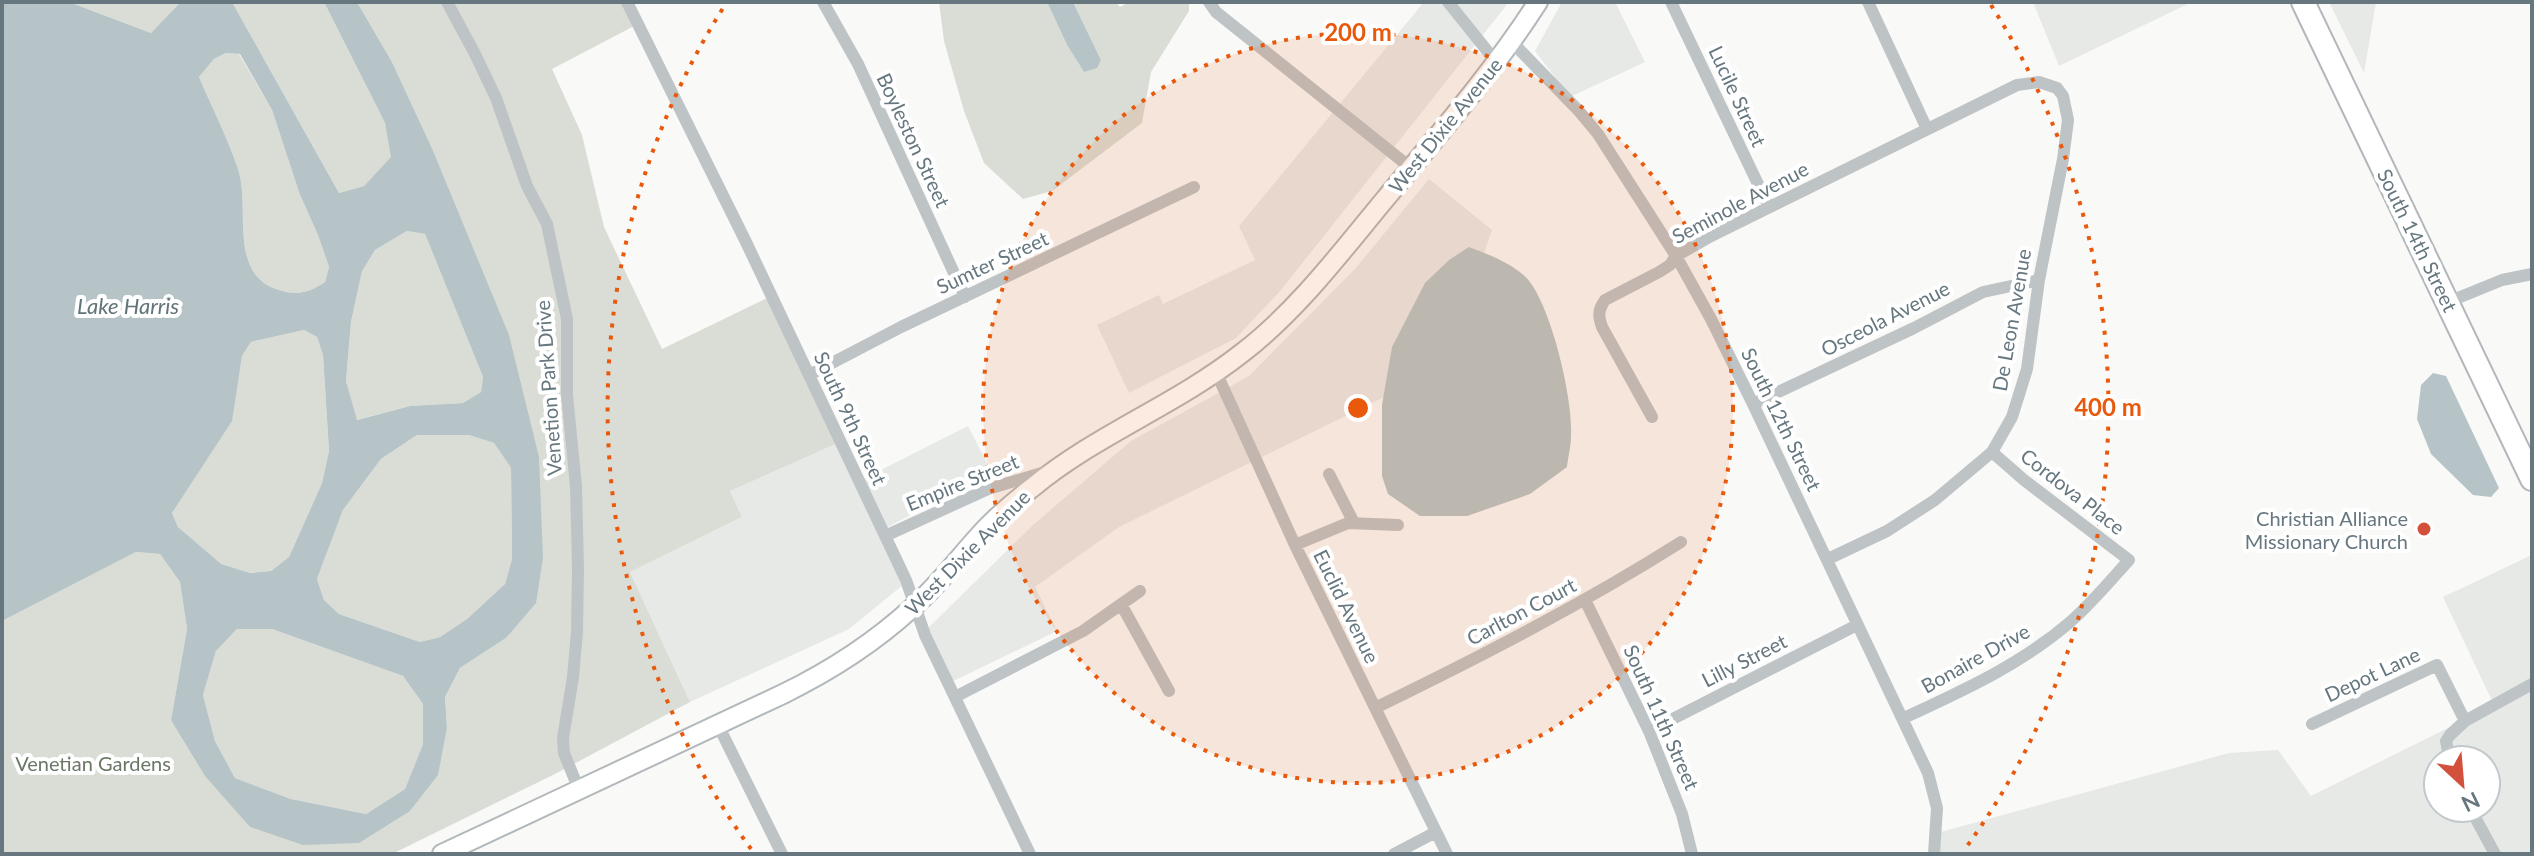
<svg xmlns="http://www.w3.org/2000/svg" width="2534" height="856" viewBox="0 0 2534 856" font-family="Lato,sans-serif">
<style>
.built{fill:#e7e9e7;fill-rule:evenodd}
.green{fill:#daddd6}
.water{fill:#b7c4c7;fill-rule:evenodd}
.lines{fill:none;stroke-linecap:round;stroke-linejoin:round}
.primary-casing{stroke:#b2b8bb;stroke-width:22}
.highway-casing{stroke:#b2b7ba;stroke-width:26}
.street{stroke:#bec3c6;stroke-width:12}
.primary{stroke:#fff;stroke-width:18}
.highway{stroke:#fff;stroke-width:22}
.ring{fill:none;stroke:#e8590c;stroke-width:4;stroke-dasharray:4 8}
.poi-dot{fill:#d3503c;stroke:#fff;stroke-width:3}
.labels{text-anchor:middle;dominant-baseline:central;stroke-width:8;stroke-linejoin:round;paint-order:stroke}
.street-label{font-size:20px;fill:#66777f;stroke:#fff}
.poi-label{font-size:20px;fill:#66777f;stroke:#fff;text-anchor:end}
.park-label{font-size:20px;fill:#6a7865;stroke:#fff}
.water-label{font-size:22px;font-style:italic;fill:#617579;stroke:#fff}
.centre{fill:#e8590c;stroke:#fff;stroke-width:4}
.ring-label{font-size:24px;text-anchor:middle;font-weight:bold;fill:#e8590c;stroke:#fff;stroke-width:8;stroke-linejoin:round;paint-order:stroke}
</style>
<rect width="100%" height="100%" fill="#f9f9f7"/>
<path class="built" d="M1424 2H1509L1281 290 1236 338 1129 393 1097 325 1159 295 1163 304 1255 260 1239 226Z
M1562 2H1615L1645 62 1570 97 1535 51Z
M2033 2H2192L2059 66Z
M2329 2H2376L2364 73Z
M1429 179 1492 230 1484 253 1469 247 1392 347 1384 397 1119 527 1035 587 1057 631 943 686 919 637 1032 526 1131 441 1249 376 1355 269Z
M968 426 992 473 880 531 904 584 849 629 690 702 630 572 742 517 730 491 838 443 859 481Z
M2532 555V854H1935L1937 833 2229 753 2278 750 2311 796 2494 705 2443 597ZM2438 760H2486V808H2438Z"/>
<path class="green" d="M69 2H181L182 3 151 33Z
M232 2H324L385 123 392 157 364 186 339 193Z
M357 2H627L638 24 552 69 582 135 604 227 662 349 769 297 838 443 730 491 742 517 630 572 690 702 555 774 392 854H2V621L136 552 160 554 180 582 187 629 171 720 250 827 410 811 437 775 447 728 445 697 460 668 506 638 543 558 431 146 392 62Z
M939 2H1047L1067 45 1084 72 1101 60 1073 2H1116L1120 7 1129 2H1189V11L1151 72 1142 123 1052 191 1023 199 984 163 964 111 944 41Z
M226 53 239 54 272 110 300 195 318 235 329 267 325 282C310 292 298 296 279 290 227 275 251 207 238 169 228 138 212 108 199 77L214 59Z
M407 231 425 234 483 377 481 392 463 403 410 406 356 420 346 381 351 322 362 270 375 250Z
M304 330 317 337 323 355 329 451 322 483 289 557 271 571 249 573 220 564 178 527 172 513 231 421 242 356 251 342Z
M417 435H469L494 443 511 468 512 559 505 584 467 619 440 637 420 642 339 614 324 600 317 579 343 510 381 459Z
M237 629H272L403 676 423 704V744L405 789 366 814 291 799 235 778 215 741 203 695 216 651Z"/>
<path class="water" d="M2 2H69L151 33 181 2H232L339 193 364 186 391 157 385 123 324 2H357L392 62 431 146 509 335 539 457 543 558 536 603 506 638 460 668 445 697 447 728 438 775 410 811 359 843 303 845 250 827 205 776 171 720 187 629 180 582 160 554 136 552 2 621ZM226 53 240 54 272 110 300 195 318 235 329 267 325 282C310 292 298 296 279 290 227 275 251 207 238 169 228 138 212 108 199 77L214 59ZM407 231 425 234 483 377 481 392 463 403 410 406 357 420 346 381 351 322 362 271 375 250ZM304 330 317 337 323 355 329 451 322 483 289 557 271 571 250 573 221 564 178 527 172 513 232 421 242 356 251 342ZM417 435H469L494 443 511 468 512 559 505 584 467 619 440 637 420 642 339 614 324 600 317 579 343 510 381 459ZM237 629H272L403 676 423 704V744L405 789 366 814 291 799 235 778 215 741 203 695 216 651Z
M1047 2H1073L1101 60 1097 68 1084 72 1067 45Z
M1469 247C1490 255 1520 266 1532 285 1553 316 1573 399 1571 436 1571 446 1568 457 1567 467L1530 494 1467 516H1420L1388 494 1382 476V405L1392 347 1425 283 1449 260Z
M2433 373 2446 376 2499 488 2491 497 2473 495 2431 454 2417 419 2421 385Z"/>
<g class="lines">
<g class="primary-casing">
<path id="primary" d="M442 854 783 694C830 671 874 643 913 607 941 583 962 553 987 527 1001 513 1017 499 1033 487 1097 434 1176 405 1242 353 1298 310 1341 252 1386 198 1439 134 1493 72 1538 2"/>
</g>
<g class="highway-casing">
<path id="highway" d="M2303 2 2532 479"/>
</g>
<path class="street" d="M447 2 475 54 496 98 527 186 547 224 567 319V395L576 486 578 568 577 632 573 677 563 738 564 753 579 790
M627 2 746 242 906 580 925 635 1030 854
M823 2 858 64 965 297
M1209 2 1216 12 1411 168
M1448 2 1497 63
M1671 2 1769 207
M1868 2 1927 129
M1512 42 1578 110 1598 134 1676 256 1711 319 1753 404 1928 773 1937 808 1934 854
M2448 302 2502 280 2532 274
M1216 372 1295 545 1447 854
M809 375 901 327 1194 187
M1753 404 1914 328 1983 292 2039 280
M1652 417 1602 327C1598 316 1598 310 1605 300L1659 272 1670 265 1676 256 1711 236 2017 85 2039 82 2057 88 2063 96 2068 120 2063 159 2039 280 2027 369 2012 417 1992 452 1935 500 1887 531 1828 559
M1329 474 1354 523
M885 536 988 489 1045 472
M1295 545 1348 523 1398 525
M1585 600 1649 731 1682 814 1692 854
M1121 604 1169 691
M955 697 1083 631 1140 591
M1375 708C1480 657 1583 604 1681 542
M1904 718C1962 691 2020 665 2069 623 2091 604 2110 581 2129 560L2024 480 1992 452
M2312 724 2437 665 2465 721
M718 725 782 854
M1649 731 1857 625
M2450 760 2446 741 2450 735 2465 721 2532 684
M2470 808 2495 854
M1394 854 1436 832"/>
<use href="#primary" class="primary"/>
<use href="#highway" class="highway"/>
</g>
<circle cx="1358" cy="408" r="375" fill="#e8590c" fill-opacity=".12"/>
<g class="ring">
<circle cx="1358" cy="408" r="375"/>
<path d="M751 849A750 750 0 0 1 725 5M1991 5A750 750 0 0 1 1965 849"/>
</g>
<circle class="poi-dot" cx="2424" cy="529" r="8"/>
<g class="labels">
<g class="street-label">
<text transform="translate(1738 96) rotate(65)">Lucile Street</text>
<text transform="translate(1445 125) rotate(-51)">West Dixie Avenue</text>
<text transform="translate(914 140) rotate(65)">Boyleston Street</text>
<text transform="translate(1740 202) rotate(-28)">Seminole Avenue</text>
<text transform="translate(2418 240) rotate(64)">South 14th Street</text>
<text transform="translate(992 262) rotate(-25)">Sumter Street</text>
<text transform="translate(1885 318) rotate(-27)">Osceola Avenue</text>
<text transform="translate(2011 320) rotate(-80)">De Leon Avenue</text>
<text transform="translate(548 388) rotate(-94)">Venetion Park Drive</text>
<text transform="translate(851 418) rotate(65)">South 9th Street</text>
<text transform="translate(1782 419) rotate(64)">South 12th Street</text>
<text transform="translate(962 482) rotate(-22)">Empire Street</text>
<text transform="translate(2073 491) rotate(38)">Cordova Place</text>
<text transform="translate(967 552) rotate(-45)">West Dixie Avenue</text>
<text transform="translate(1347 606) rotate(64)">Euclid Avenue</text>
<text transform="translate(1521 611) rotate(-28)">Carlton Court</text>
<text transform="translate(1975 658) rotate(-29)">Bonaire Drive</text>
<text transform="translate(1744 660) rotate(-27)">Lilly Street</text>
<text transform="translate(2372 674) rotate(-25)">Depot Lane</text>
<text transform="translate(1662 717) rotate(66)">South 11th Street</text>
</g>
<g class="poi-label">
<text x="2408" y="518">Christian Alliance<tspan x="2408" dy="23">Missionary Church</tspan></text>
</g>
<g class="park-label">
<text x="93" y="763">Venetian Gardens</text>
</g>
<g class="water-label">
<text x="128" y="305">Lake Harris</text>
</g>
</g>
<circle cx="1358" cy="408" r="12" class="centre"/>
<g class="ring-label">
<text x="1358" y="41">200 m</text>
<text x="2108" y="416">400 m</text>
</g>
<rect width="2534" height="856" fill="none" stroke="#66777f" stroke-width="8"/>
<g transform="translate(2462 784) rotate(154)"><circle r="38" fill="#ffffff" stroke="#c2c9cc" stroke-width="2"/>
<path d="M0-6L14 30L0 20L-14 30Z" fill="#d3503c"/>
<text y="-12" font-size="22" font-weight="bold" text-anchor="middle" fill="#66777f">N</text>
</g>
</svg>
